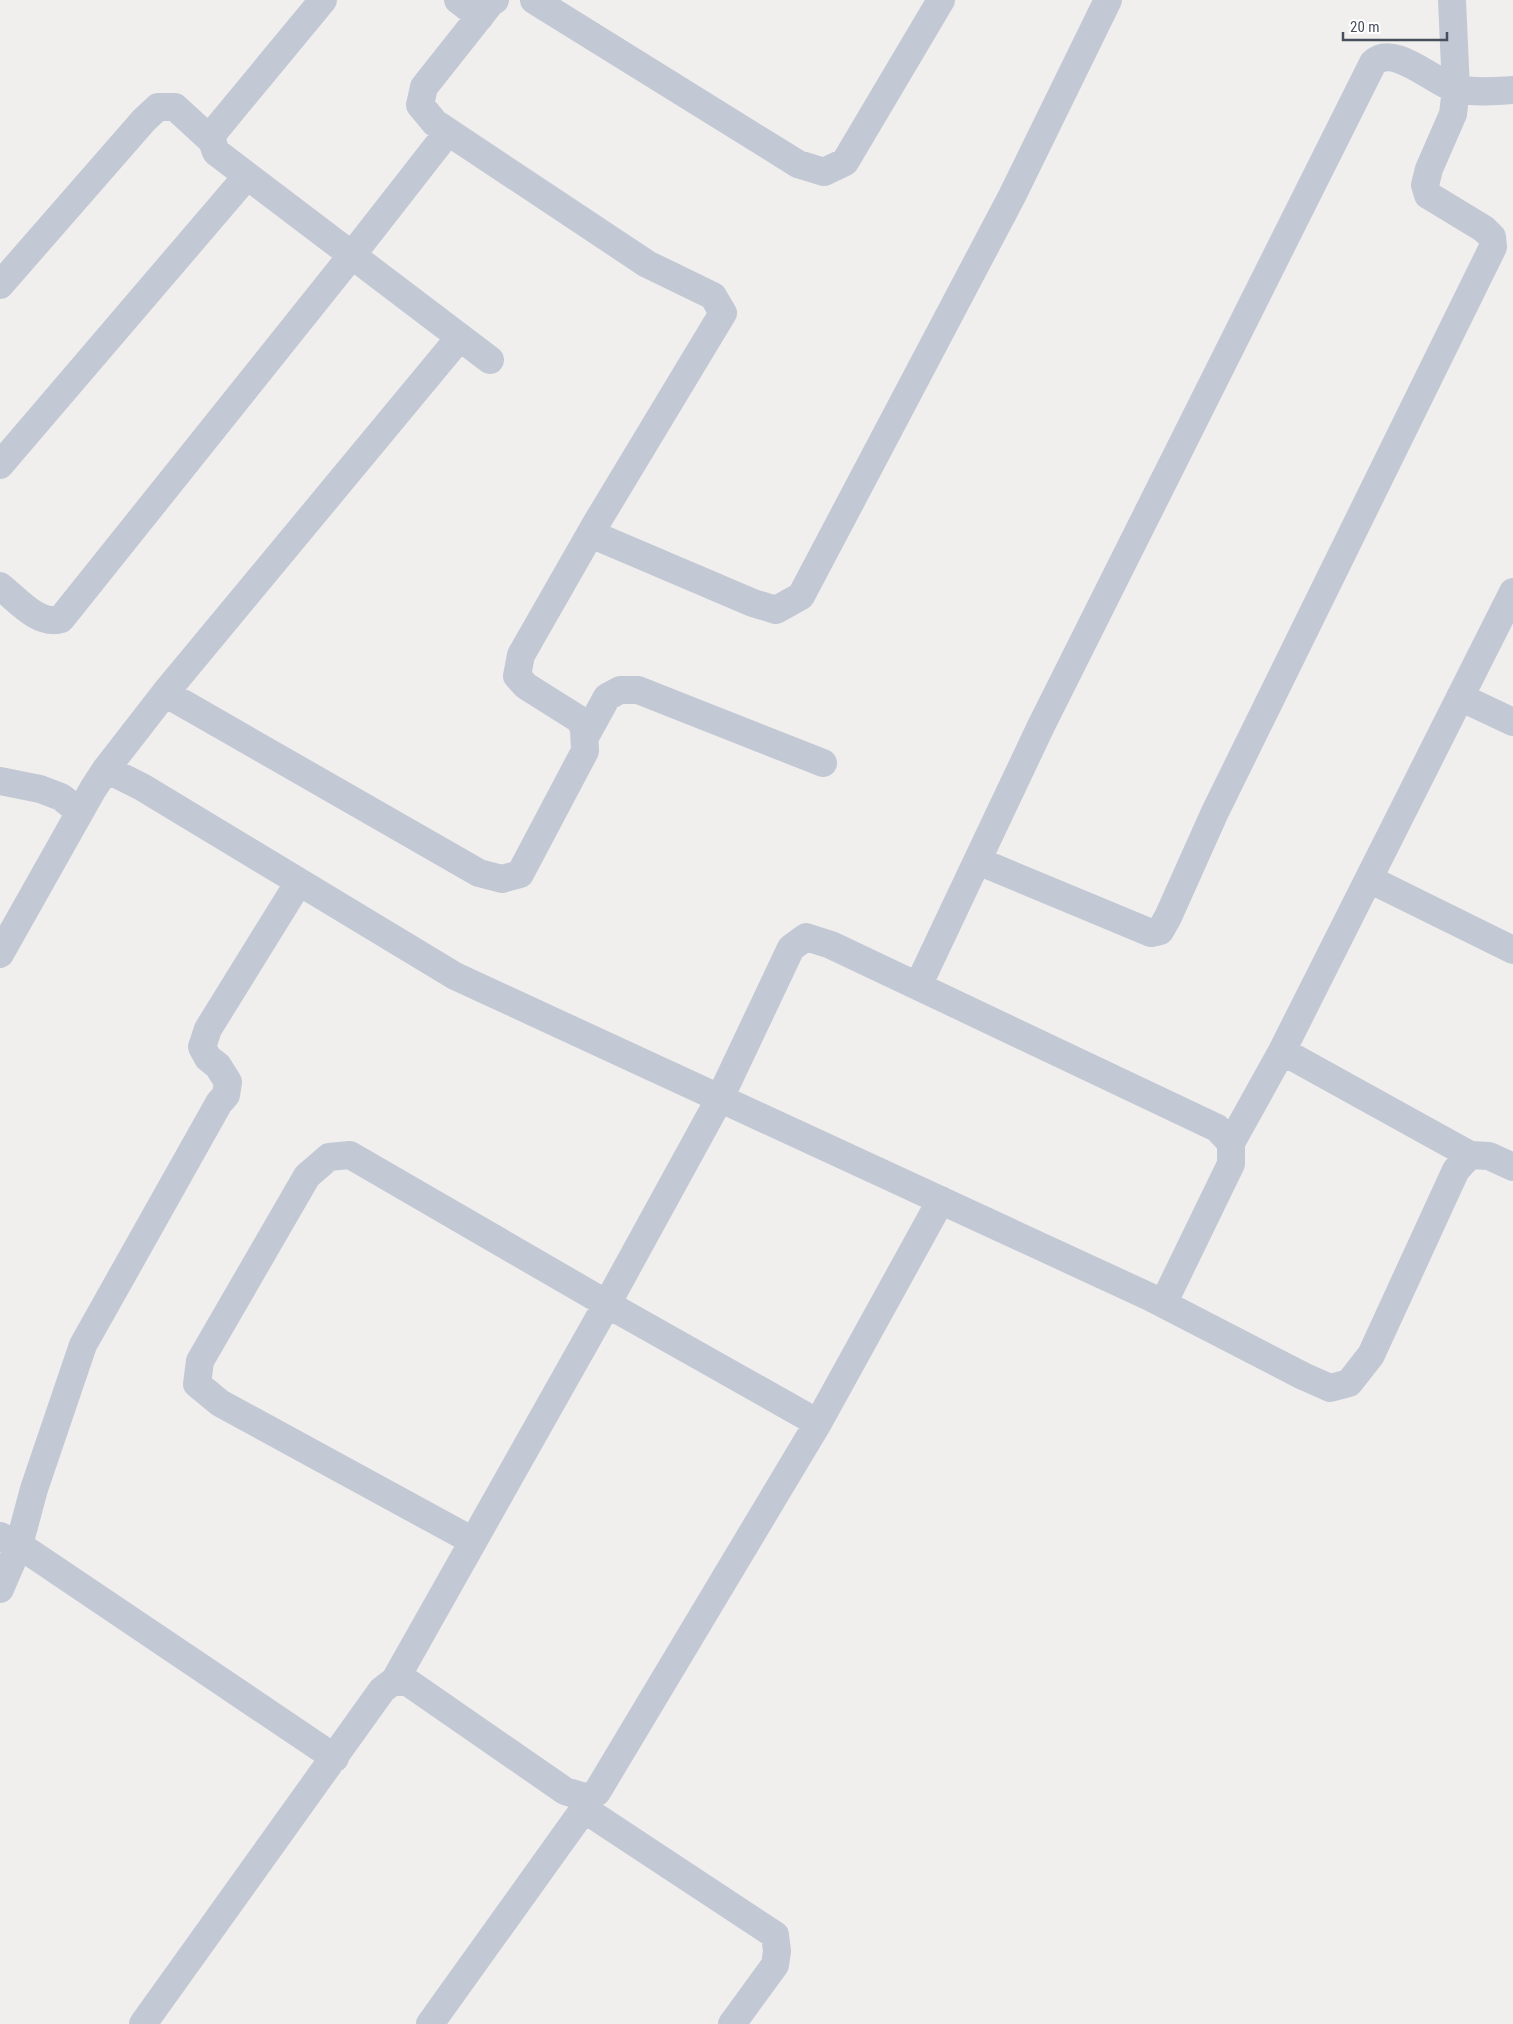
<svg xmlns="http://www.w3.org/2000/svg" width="1513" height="2024" viewBox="0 0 1513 2024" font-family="'Roboto Condensed',sans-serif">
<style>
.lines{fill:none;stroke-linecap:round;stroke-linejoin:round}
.street{stroke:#c2c8d4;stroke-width:28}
</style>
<rect width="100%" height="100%" fill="#f1efee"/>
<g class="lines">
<path class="street" d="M323 0 214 132 212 141 216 152 490 360
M458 0 480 17
M534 0 798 164 824 172 845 162 941 0
M0 285 144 120 158 107H175L212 141
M0 465 247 176
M591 534 753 603 776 610 801 596 1012 196 1108 0
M0 586C17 599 38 626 61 619L352 255 448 132
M165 693 479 873 502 879 520 874 585 751 584 729 580 720 526 686 517 676 521 655 597 522 723 313 713 296 647 264 435 123 420 105 424 87 492 1 495 0
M1460 697 1513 722
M585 737 607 697 620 690H638L823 763
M106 769 165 693 460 337
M0 781 40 789 61 797 80 812
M978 861 1151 933 1160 931 1168 917 1215 812 1493 247 1492 237 1484 229 1428 195 1425 185 1429 169 1453 114 1456 89 1452 0
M1369 879 1513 950
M0 954 93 789 106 769 142 787 455 976 1150 1297 1303 1376 1330 1388 1349 1383 1371 1355 1456 1170 1470 1155 1489 1156 1513 1167
M918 986 1041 726 1373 63C1394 42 1436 85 1458 89 1475 93 1495 91 1513 90
M1282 1051 1470 1155
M1231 1143 1282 1051 1513 592
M0 1536 19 1545 34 1489 83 1345 219 1103 226 1095 228 1082 218 1066 208 1058 202 1047 208 1029 299 882
M473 1541 220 1403 197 1384 200 1361 307 1176 329 1157 350 1155 607 1304 818 1423
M0 1589 19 1545 335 1758
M395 1680 607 1304 720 1098 791 948 806 937 831 945 1217 1128 1231 1143V1164L1163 1304
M584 1809 775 1935 777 1951 775 1965 732 2024
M143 2024 382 1690 395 1680 409 1683 565 1791 588 1798 597 1792 818 1423 941 1200
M430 2024 584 1809 588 1798"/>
</g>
<path d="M1343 32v8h104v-8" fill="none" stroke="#474f5c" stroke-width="2.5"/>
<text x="1350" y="32" font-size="15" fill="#474f5c" stroke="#ffffff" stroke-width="4" paint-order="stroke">20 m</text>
</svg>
